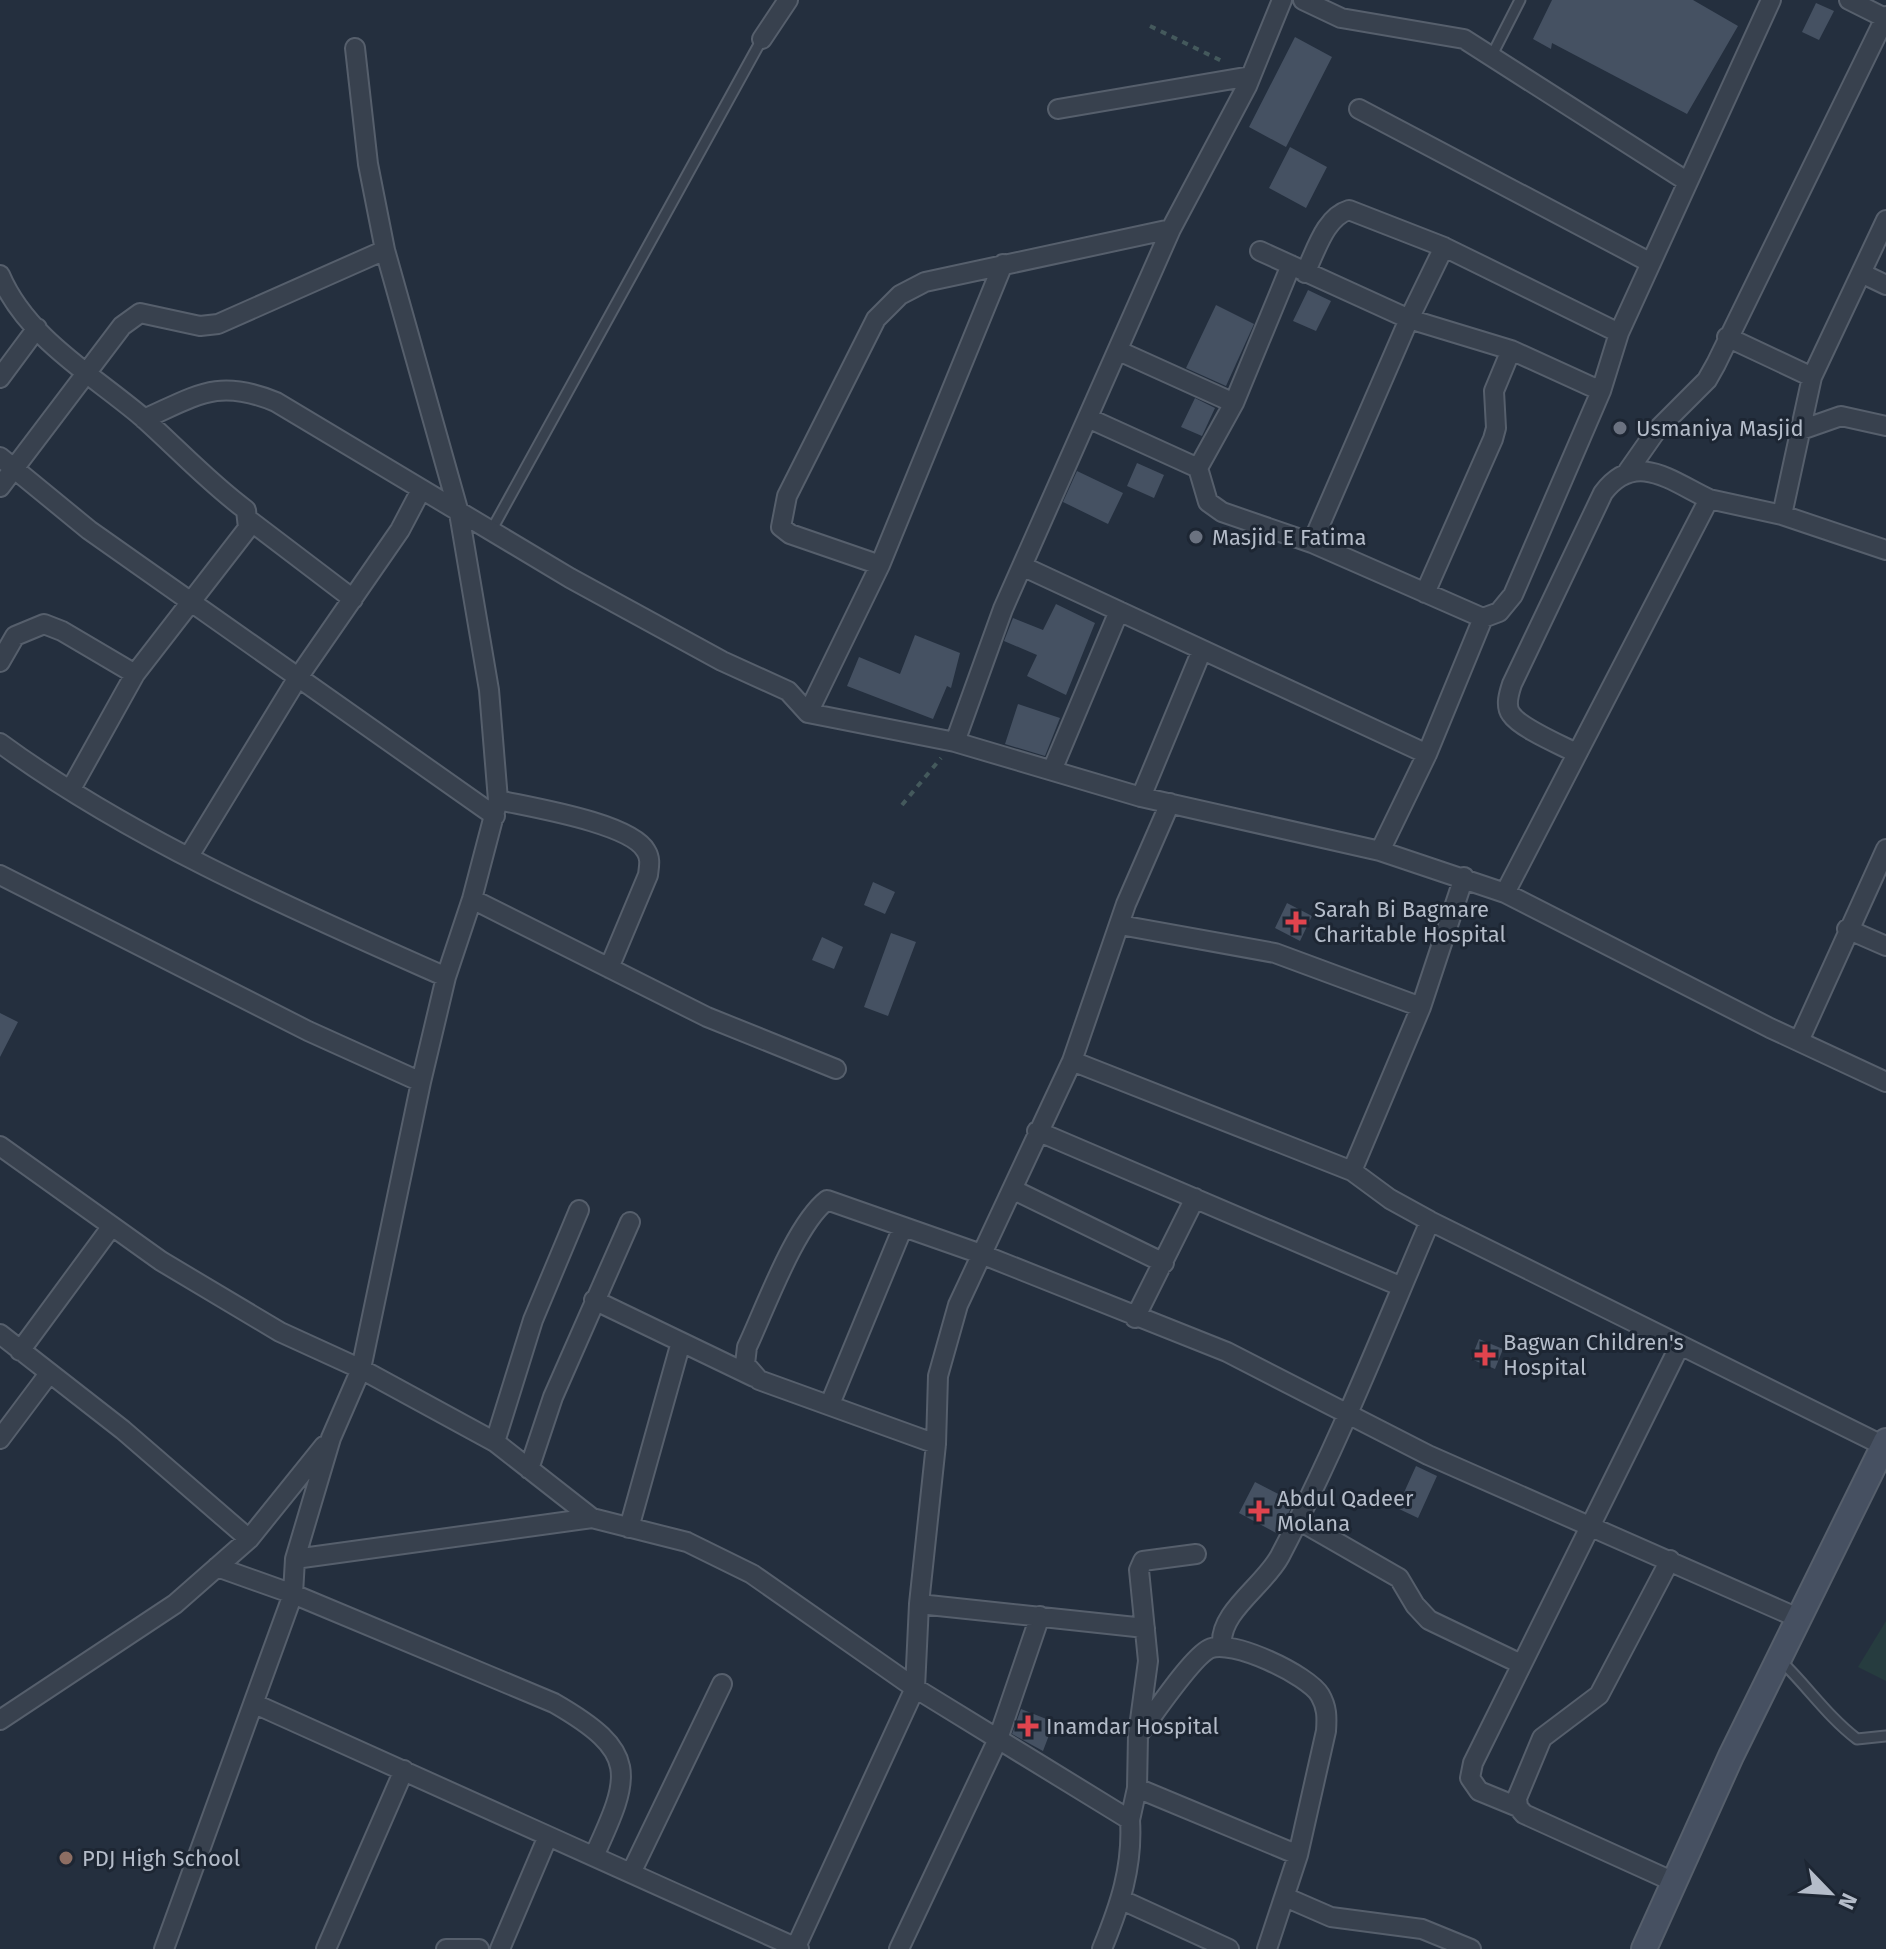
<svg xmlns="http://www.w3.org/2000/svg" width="1886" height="1949" viewBox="0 0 1886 1949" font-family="'Fira Sans',sans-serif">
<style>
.green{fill:#263c3f}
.building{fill:#455162}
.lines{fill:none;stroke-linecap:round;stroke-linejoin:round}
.lane-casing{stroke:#565f6c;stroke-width:13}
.street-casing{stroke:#565f6c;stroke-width:22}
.secondary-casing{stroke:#565f6c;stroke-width:28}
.path{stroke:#44595c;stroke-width:4;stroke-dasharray:6 6;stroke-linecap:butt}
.lane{stroke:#38414e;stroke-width:9}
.street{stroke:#38414e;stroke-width:18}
.secondary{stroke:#465061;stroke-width:24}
.worship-dot{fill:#6b7280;stroke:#1d2633;stroke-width:3}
.health-dot{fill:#e0444e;stroke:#1d2633;stroke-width:3}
.education-dot{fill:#8d6e63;stroke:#1d2633;stroke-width:3}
.labels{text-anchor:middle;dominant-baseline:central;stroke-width:6;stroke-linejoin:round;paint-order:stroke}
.poi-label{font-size:22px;fill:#b4bcc9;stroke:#1d2633;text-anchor:start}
</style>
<rect width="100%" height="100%" fill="#242f3e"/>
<path class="green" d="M1886 1621V1681L1858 1667Z"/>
<path class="building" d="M1552 0H1693L1738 26 1687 114 1552 43 1551 49 1533 39Z
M1816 3 1834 11 1819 40 1802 32Z
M1295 37 1332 57 1286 147 1249 127Z
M1290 147 1327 167 1306 208 1269 188Z
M1308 290 1331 301 1316 331 1293 321Z
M1216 305 1254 324 1226 386 1186 368Z
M1195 398 1215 408 1202 436 1181 427Z
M1137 463 1164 475 1154 498 1127 486Z
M1077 471 1123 493 1108 524 1063 502Z
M1056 604 1095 623 1066 695 1027 676 1037 655 1004 641 1013 618 1043 630Z
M915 635 960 653 951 688 947 686 933 719 847 686 859 657 900 674Z
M1018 704 1060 718 1045 756 1005 744Z
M873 882 895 892 885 914 864 905Z
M1287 903 1312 916 1300 941 1275 928Z
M891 933 916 942 888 1016 864 1007Z
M822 937 843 947 834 969 812 960Z
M0 1013 18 1022 0 1057Z
M1479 1339 1503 1349 1495 1369 1471 1359Z
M1416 1466 1437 1476 1418 1518 1397 1508Z
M1255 1482 1294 1502 1278 1534 1239 1513Z
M1021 1709 1054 1722 1043 1751 1012 1734Z"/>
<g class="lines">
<g class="lane-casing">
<path id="lane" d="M1492 55 1520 0
M491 531 762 39
M1781 1661C1808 1687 1827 1716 1857 1739L1886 1736"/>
</g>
<g class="street-casing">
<path id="street" d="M1303 0 1341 18 1464 39 1688 182
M1849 0 1885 18
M762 39 788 0
M1058 109 1251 76
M1359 109 1651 263
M1260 251 1409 319 1511 350 1601 391
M1291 265 1234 403 1198 468 1208 502 1222 512 1312 543
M1305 273C1316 251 1325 217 1349 210L1444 247 1619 333
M1861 273 1886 285
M0 275C26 337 91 374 141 416 176 447 208 482 246 510L248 528 135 674 71 789
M1727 337 1812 377
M1119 351 1234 403
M0 378 37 328
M1088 418 1198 468
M144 419C198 395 218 378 276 402L570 578 722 661 788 691 808 713 955 742 1141 797 1380 851 1505 893 1770 1028 1886 1082
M1801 430 1841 416 1886 426
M0 457 89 530 495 816
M1628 471 1656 431 1707 380 1716 364 1886 16
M0 487 122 326 140 313 200 326 218 324 385 250
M1782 515 1812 377 1886 220
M249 520 353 599
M880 565 790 534 781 527 787 496 876 319 900 295 925 282 1171 229
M1022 566 1427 754
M1425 593 1493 439 1496 428 1494 391 1511 350
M1483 618 1499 612 1513 595 1601 391 1619 333 1771 0
M0 662 15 636 44 624 62 631 135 674
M808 713 880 565 1003 264
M955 742 1003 609 1171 229 1247 86 1282 0
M0 743C132 840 297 911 446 977
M1576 753C1561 745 1520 728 1511 714 1505 706 1509 693 1512 684L1603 493C1635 450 1671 481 1709 499
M1053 768 1119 611
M1141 797 1202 650
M498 800C529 807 631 823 646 851 651 859 649 866 648 875L609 968
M1380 851 1427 754 1483 618 1312 543 1409 319 1444 247
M189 856 297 679 400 530 421 490
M0 875 308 1031 421 1082
M1505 893 1709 499 1782 515 1886 550
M472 899 707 1017 836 1069
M1120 925 1275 953 1421 1007
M1847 929 1886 946
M1799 1041 1886 849
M1072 1061 1352 1171 1421 1007 1464 877
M1037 1131 1402 1287
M0 1146 161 1261 280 1332 361 1369 495 1442 592 1518 687 1542 752 1574 915 1688 1130 1820C1133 1867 1120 1905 1102 1949
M1352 1171 1390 1199 1430 1221 1884 1446
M1014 1190 1164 1263
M594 1300 754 1377
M1135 1318 1195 1198
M0 1334 123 1430 249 1539
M20 1351 112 1226
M830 1404 903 1227
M0 1439 48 1375
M495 1442 533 1320 579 1210
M936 1444 759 1380 745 1364 747 1347C765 1309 795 1225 827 1200L981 1254 1227 1352 1428 1455 1798 1618
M529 1469 553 1397 630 1222
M1298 1520 1399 1578 1415 1605 1429 1620 1521 1664
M629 1528 681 1342
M295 1559 592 1518
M1670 1560 1599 1695 1542 1738 1517 1798 1518 1807 1524 1814 1674 1882
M217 1567 293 1594 554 1703C639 1752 632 1774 594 1856
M919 1604 1145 1628
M1222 1645C1219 1612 1264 1586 1280 1556 1337 1447 1382 1333 1430 1221
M255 1704 799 1949
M0 1720 175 1604 249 1539 324 1446
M1138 1735C1153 1716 1191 1658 1209 1649 1231 1638 1308 1675 1320 1695 1327 1707 1327 1717 1326 1731L1298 1855 1267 1949
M1137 1788 1298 1855
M1518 1807 1479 1791 1470 1778 1473 1763 1680 1345
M1130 1820 1137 1788 1138 1735 1148 1661 1139 1570 1143 1561 1196 1554
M631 1873 722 1684
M1285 1897 1331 1917 1422 1929 1471 1949
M1122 1900 1229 1949
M164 1949 293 1594 295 1559 331 1438 361 1369 421 1082 446 977 472 899 498 800 489 690 459 513 385 250 368 164 355 48
M326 1949 404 1770
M446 1949H479
M500 1949 548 1836
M795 1949 915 1688 919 1604 936 1444 938 1376 958 1305 1072 1061 1126 904 1170 803
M899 1949 998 1739 1040 1616"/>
</g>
<g class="secondary-casing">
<path id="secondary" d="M1644 1949 1731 1756 1886 1441"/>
</g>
<path class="path" d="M1150 26 1224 62
M902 805 941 758"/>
<use href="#lane" class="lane"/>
<use href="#street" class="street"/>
<use href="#secondary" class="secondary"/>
</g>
<g class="worship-dot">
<circle cx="1620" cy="428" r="8"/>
<circle cx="1196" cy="537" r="8"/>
</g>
<g class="health-dot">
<path d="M1292 910h8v8h8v8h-8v8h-8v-8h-8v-8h8z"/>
<path d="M1481 1343h8v8h8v8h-8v8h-8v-8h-8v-8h8z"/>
<path d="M1255 1499h8v8h8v8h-8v8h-8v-8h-8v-8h8z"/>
<path d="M1024 1714h8v8h8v8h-8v8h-8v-8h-8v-8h8z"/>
</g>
<circle class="education-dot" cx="66" cy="1858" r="8"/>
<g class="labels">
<g class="poi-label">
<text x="1636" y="428">Usmaniya Masjid</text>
<text x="1212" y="537">Masjid E Fatima</text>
<text x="1314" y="909">Sarah Bi Bagmare<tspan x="1314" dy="25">Charitable Hospital</tspan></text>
<text x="1503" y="1342">Bagwan Children's<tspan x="1503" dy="25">Hospital</tspan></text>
<text x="1277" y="1498">Abdul Qadeer<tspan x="1277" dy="25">Molana</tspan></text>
<text x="1046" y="1726">Inamdar Hospital</text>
<text x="82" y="1858">PDJ High School</text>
</g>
</g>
<g transform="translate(1830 1893) rotate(115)" stroke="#1d2633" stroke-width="6" paint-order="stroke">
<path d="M0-6L14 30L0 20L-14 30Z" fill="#b4bcc9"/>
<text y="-12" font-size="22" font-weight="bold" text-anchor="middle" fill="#b4bcc9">N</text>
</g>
</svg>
